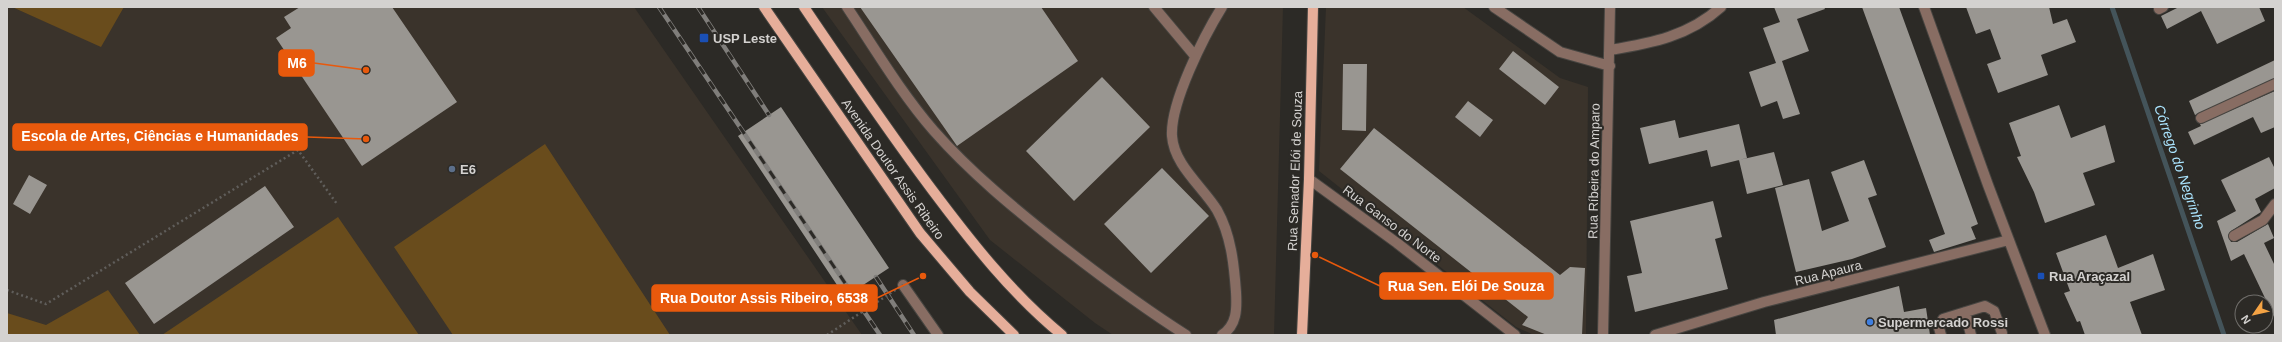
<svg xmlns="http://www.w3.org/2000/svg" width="2282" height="342" viewBox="0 0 2282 342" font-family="Arial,sans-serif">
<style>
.built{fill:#3a332b}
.green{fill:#694c1c}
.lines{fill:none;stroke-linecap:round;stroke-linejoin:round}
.stream{stroke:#44545a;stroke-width:5}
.building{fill:#999691}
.minor-casing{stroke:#474541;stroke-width:12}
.major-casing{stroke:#474541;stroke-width:12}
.path{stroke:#605e5b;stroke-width:2.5;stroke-dasharray:2 3;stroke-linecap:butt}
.minor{stroke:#886d63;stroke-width:10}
.major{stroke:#e6ae9a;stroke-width:10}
.rail-casing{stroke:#807e7b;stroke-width:4.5}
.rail{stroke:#2c2a26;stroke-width:3;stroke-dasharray:9;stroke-linecap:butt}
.path-bridge{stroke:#605e5b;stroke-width:2.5;stroke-dasharray:2 3;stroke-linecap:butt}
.transit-dot{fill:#1a4fb4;stroke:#2c2a26;stroke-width:1.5}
.service-dot{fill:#5c6f8a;stroke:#2c2a26;stroke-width:1.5}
.shop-dot{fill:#3f7fe0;stroke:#2c2a26;stroke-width:1.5}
.labels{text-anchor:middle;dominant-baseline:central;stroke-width:4;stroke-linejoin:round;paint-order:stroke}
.poi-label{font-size:13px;font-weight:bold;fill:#d4d2d0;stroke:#2c2a26;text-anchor:start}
.street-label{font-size:13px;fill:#d4d2d0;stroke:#2c2a26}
.water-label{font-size:14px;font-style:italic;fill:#abe5ff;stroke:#2c2a26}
.leader{fill:none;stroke:#e8590c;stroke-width:1.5}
.callout-dot{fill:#e8590c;stroke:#2c2a26;stroke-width:1.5}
.callout{fill:#e8590c;stroke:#e8590c;stroke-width:1.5}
.callout-label{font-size:14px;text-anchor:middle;font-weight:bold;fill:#fff}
</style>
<rect width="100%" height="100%" fill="#2c2a26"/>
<path class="built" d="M7 7H12L101 46 124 7H634L862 335H7Z
M822 7H1283L1274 335H1113L1095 323 990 240Z
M1326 7H1463L1560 78 1588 87 1586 335H1534L1516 327 1319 171Z"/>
<path class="green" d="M12 7H124L101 47Z
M545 144 670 335H453L394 247Z
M338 217 419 335H162Z
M108 290 140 335H7V313L46 325Z"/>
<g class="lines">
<path class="stream" d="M2112 7 2224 335"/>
</g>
<path class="building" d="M300 7H392L457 102 362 166 276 38 291 28 284 17Z
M860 7H1041L1078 61 957 146Z
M1774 7H1824L1825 9 1797 19 1809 51 1782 61 1800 114 1783 119 1777 101 1761 107 1749 72 1776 63 1763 28 1780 22Z
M1862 7H1899L1978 224 1971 227 1976 239 1934 252 1929 240 1945 234Z
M1966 7H2049L2053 24 2067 19 2076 42 2041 55 2048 75 1998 93 1987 64 2001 59 1990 29 1976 34Z
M2179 7H2259L2265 21 2217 44 2201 11 2167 29 2161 16Z
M1513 51 1559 87 1545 105 1499 69Z
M2275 60V78L2195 115 2189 101Z
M1343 64H1367L1366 131 1342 130Z
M1102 77 1150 127 1074 201 1026 151Z
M2275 91V127L2261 133 2253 117 2194 145 2188 132 2201 126 2200 124Z
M1468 101 1493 120 1480 137 1455 117Z
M2059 105 2071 138 2105 125 2115 162 2083 173 2095 205 2045 223 2034 192 2017 157 2021 156 2009 123Z
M781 107 889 268 845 297 738 136Z
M1675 120 1679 138 1739 124 1747 158 1711 167 1707 150 1649 164 1640 128Z
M1374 128 1560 275 1570 267 1585 268 1582 335H1547L1522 325 1528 317 1340 169Z
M1774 152 1783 185 1747 194 1739 160Z
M2269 157 2275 169V188L2255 199 2261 212 2231 231 2228 236 2231 242H2237L2268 224 2274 238 2264 243 2275 266V319L2244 254 2231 261 2217 221 2236 211 2221 180Z
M1864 160 1877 195 1868 198 1886 247 1852 259 1796 272 1775 188 1809 179 1822 231 1849 221 1831 172Z
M1162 168 1209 216 1151 273 1104 224Z
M29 175 47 185 30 214 13 204Z
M265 186 294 227 154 324 125 283Z
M1713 201 1722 237 1715 239 1728 289 1635 312 1627 276 1642 273 1630 221Z
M2106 235 2118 268 2153 254 2165 290 2130 302 2142 335H2085L2080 321 2077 322 2064 293 2070 291 2056 253Z
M1899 286 1904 312 1926 308 1930 335H1776L1774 320Z"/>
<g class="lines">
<g class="minor-casing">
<path id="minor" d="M847 7C875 49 901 93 934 131 971 173 1014 208 1058 243 1099 275 1142 307 1186 335
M1154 7 1195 56
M1222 7C1204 36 1170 103 1172 136 1174 165 1202 186 1217 210 1231 235 1234 264 1236 292 1237 309 1237 325 1222 335
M1494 7 1560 52 1610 66
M1924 7 1988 185 2045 335
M2159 9 2163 7
M1610 50C1652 43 1689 36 1721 7
M2201 118 2275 84
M1309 179 1397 243 1515 335
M2234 236 2263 220 2275 204
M903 285 938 335
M1965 312 1971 335
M1603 335 1610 7
M1655 335 1764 302 2009 240
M1941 335 1939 328 1943 319 1985 306 1994 311 2002 333"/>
</g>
<g class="major-casing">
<path id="major" d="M764 7 920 233 970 292 1014 335
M804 7C846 69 888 131 933 191 972 243 1012 294 1062 335
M1302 335 1309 179 1313 7"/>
</g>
<path class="path" d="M864 285 877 303
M7 290 46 304 298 150 337 204"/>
<use href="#minor" class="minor"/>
<use href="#major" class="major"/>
<g class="rail-casing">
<path id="rail" d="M659 7 880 335
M698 7 769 115
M876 277 914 335"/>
</g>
<use href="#rail" class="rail"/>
<path class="path-bridge" d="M827 335 903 285"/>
</g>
<g class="transit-dot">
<rect x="699" y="33" width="10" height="10" rx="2"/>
<rect x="2037" y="272" width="8" height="8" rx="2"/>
</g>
<circle class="service-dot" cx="452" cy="169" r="4"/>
<circle class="shop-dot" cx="1870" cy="322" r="4"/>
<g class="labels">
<g class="poi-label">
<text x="713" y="38">USP Leste</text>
<text x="460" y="169">E6</text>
<text x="2049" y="276">Rua Araçazal</text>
<text x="1878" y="322">Supermercado Rossi</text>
</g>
<g class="street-label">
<text transform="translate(893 169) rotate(55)">Avenida Doutor Assis Ribeiro</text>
<text transform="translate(1295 171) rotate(-88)">Rua Senador Elói de Souza</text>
<text transform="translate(1594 171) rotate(-89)">Rua Ríbeira do Amparo</text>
<text transform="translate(1392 224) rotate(37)">Rua Ganso do Norte</text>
<text transform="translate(1828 273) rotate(-14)">Rua Apaura</text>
</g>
<g class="water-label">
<text transform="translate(2180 167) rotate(71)">Córrego do Negrinho</text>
</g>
</g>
<path class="leader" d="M366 70L314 63M366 139L307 137M1315 255L1380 286M923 276L877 298"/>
<g class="callout-dot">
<circle cx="366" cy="70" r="4"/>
<circle cx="366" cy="139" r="4"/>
<circle cx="1315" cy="255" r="4"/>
<circle cx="923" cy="276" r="4"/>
</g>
<g class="callout">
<rect x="279" y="50" width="35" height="26" rx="4"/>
<rect x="13" y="124" width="294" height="26" rx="4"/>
<rect x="1380" y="273" width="173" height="26" rx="4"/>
<rect x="652" y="285" width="225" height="26" rx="4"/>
</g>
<g class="callout-label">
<text x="297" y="68">M6</text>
<text x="160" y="141">Escola de Artes, Ciências e Humanidades</text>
<text x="1466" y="291">Rua Sen. Elói De Souza</text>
<text x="764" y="303">Rua Doutor Assis Ribeiro, 6538</text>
</g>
<rect width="2282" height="342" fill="none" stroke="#d4d2d0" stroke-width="16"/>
<g transform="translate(2254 314) rotate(236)"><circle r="19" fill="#2c2a26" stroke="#6f6d6a"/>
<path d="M0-3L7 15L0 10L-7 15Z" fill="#f4a344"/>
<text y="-6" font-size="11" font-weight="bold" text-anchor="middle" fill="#d4d2d0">N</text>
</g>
</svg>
